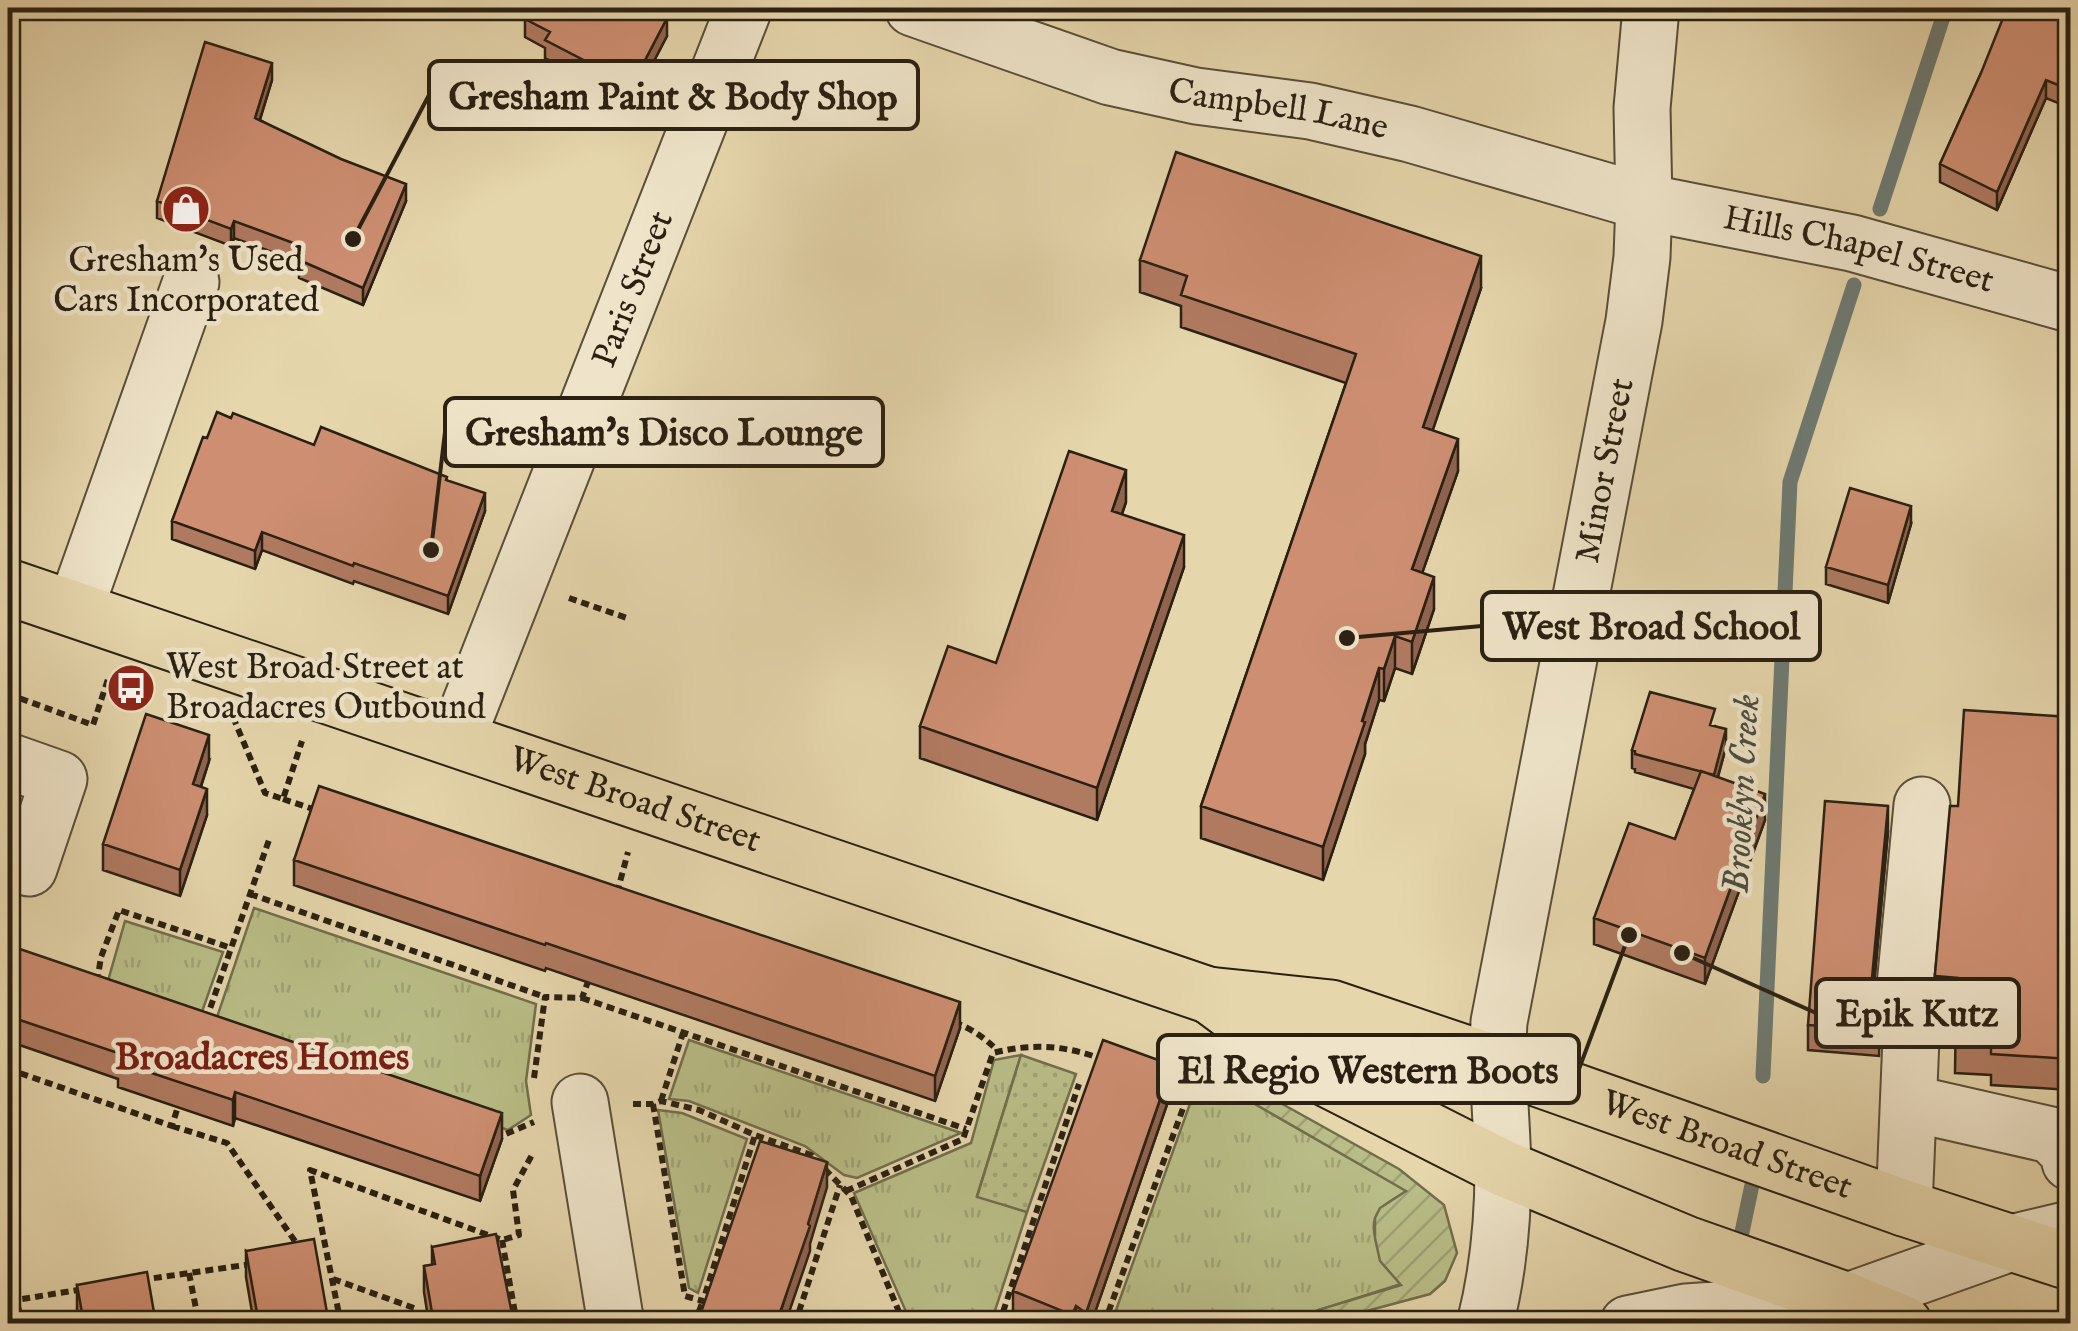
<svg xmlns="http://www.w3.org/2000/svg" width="2078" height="1331" viewBox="0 0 2078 1331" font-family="'IM FELL English',serif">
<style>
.grass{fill:url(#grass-tufts);stroke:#726e4c;stroke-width:2.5}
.park{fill:url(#park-dots);stroke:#726e4c;stroke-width:2.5}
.garden{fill:url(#garden-furrows);stroke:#726e4c;stroke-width:2.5}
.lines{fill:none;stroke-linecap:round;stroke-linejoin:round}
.stream{stroke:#6d7b73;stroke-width:15}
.minor-casing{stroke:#594e38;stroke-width:59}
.major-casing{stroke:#2a2012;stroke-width:59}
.path{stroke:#2a2012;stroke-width:6;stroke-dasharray:8 5;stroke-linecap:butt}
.minor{stroke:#efe4c9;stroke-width:55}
.major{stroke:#e6d6ac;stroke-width:55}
.wall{fill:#b07a61;stroke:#2a2012;stroke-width:2.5}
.shaded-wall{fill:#90634f;stroke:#2a2012;stroke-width:2.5}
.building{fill:#cd8e71;stroke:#2a2012;stroke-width:2.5}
.labels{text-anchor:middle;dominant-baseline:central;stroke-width:9;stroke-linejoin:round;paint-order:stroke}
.street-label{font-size:35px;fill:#2a2012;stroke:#efe4c9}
.poi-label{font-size:35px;fill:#2a2012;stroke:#efe4c9}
.water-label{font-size:38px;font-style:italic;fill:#4b4d42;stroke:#efe4c9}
.neighbourhood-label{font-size:38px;font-weight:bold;fill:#7a1f14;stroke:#efe4c9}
.leader{fill:none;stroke:#2a2012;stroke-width:4}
.callout-dot{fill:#2a2012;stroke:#efe4c9;stroke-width:4}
.callout{fill:#efe4c9;stroke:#2a2012;stroke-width:4}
.callout-label{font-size:38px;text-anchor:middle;font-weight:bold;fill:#2a2012}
</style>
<defs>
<pattern id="grass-tufts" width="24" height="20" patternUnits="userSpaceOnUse" patternTransform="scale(2.5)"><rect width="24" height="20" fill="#b9bd87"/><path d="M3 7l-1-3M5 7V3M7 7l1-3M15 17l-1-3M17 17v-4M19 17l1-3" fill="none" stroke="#9fa274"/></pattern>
<pattern id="park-dots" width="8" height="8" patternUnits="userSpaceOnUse" patternTransform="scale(2.5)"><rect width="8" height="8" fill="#b9bd87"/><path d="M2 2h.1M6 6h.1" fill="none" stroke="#9fa274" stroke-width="1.8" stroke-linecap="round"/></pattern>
<pattern id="garden-furrows" width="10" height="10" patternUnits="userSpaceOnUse" patternTransform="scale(2.5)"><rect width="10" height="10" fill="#b9bd87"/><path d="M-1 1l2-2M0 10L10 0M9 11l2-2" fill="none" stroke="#9fa274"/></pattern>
</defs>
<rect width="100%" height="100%" fill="#e6d6ac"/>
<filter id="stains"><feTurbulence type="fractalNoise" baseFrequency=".002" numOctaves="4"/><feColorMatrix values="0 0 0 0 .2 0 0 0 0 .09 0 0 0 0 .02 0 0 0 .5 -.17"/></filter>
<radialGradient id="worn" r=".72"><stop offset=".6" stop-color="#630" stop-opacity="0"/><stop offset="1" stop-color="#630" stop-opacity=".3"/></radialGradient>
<path class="grass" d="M254 908 536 1004 526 1081 531 1115 508 1130 213 1029Z
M125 921 223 952 197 1026 104 995Z
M689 1040 961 1133 857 1178 844 1175 805 1146 689 1101 669 1099Z
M1021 1055 977 1196 1027 1212 991 1323H911L854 1193 971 1143 994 1060Z
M1201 1073 1407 1191C1399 1197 1386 1202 1380 1210 1361 1232 1390 1265 1401 1284L1319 1310 1322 1323 1111 1324Z
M658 1110 682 1113 747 1139 698 1293 689 1288Z"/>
<path class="park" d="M1021 1055 1076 1074 1027 1212 977 1197Z"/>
<path class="garden" d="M1205 1061 1399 1169 1444 1205 1457 1253 1445 1281 1430 1294 1322 1323 1318 1310 1401 1285 1380 1261 1375 1238V1218L1380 1208 1406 1191 1201 1073Z"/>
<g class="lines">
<path class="stream" d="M1880 209 1946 8
M1763 1076 1790 482 1854 285
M1738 1251 1756 1166"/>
<g class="minor-casing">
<g id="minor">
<path id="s1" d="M913 8 1110 77 1196 96 1310 111 1410 134 1644 202 1852 243 2070 304"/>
<path d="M75 609 191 282"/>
<path id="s2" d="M457 738 744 8"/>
<path d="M8 761 59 779 29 868 8 861"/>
<path d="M580 1102 616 1324"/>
<path d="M1910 1103 2051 1135 2068 1152 2070 1162"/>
<path d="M1904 1208 1911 1038 1903 1007 1922 805"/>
<path id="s3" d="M1485 1324C1498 1273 1503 1222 1503 1169 1502 1120 1496 1071 1499 1022L1634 321 1642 257 1644 202 1642 108 1651 8"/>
<path d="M1628 1324 1686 1312 1848 1301 2011 1243 2070 1229"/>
</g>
</g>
<g class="major-casing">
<g id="major">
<path id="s4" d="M8 587 1208 995 1331 1008 1497 1064 1904 1208 2070 1262"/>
<path d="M1209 995 1310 1070 1503 1168 1686 1244 1848 1301 1904 1324"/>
</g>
</g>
<path class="path" d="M569 598 627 618
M8 694 93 725 109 676
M233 717 265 793 283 799 302 741
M283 799 319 811
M617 893 628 852
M250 894 545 997
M97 982 101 957 119 910 231 948
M582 998 966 1129
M206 1020 270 837
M954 1022C972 1029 984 1037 998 1051
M8 1069 172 1126 179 1103
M534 1078 545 997 582 998 590 976
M1182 1089 1195 1049
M661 1101 683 1033
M633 1104H653L661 1101 699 1110 755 1135 811 1155 851 1196 904 1324
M653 1104 685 1296 703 1301 755 1135
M172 1126 227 1143 299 1247
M494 1134 501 1136 534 1122
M846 1191 963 1139 993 1053C1032 1043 1066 1045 1104 1060
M502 1240 517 1324
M189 1273 199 1324
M333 1279 414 1308
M141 1280 252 1264
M8 1282 16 1300 84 1289
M8 1301 16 1300 23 1324
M341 1324 310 1170 502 1240 519 1235 513 1190 533 1153
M694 1324 703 1301
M795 1324 840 1185
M999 1324 1079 1084
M1104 1324 1189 1092 1167 1085"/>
<use href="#minor" class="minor"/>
<use href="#major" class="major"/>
</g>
<path class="wall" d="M658 8V14L667 36 632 103 545 58V48L525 37V19Z
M2070 8 2068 107 2046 98 1997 210 1940 182V164L1981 73Z
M272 80 260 120 406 201 363 305 299 278V262L234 238 231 246 157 218V201Z
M1140 260 1481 288 1432 430 1458 471 1422 573 1434 609 1412 674 1395 668 1384 701 1379 700 1365 744V754L1323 880 1201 838V806L1346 383 1181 327V306L1140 292Z
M231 418 314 445 447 480 485 511 448 614 354 581 353 584 262 550 255 569 172 539V521L207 438Z
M1126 502 1122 514 1184 567 1097 820 920 758V726L996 663Z
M1911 524 1888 603 1826 584V567Z
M2070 717V1090L1991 1085V1075L1955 1073 1956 1008 1935 1007V974L1958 806Z
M1715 726 1726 747 1718 777 1765 820 1705 984 1594 944V918L1675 839 1694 789 1635 772V769L1632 768V750Z
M209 761 201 787 207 815 180 896 103 870V844Z
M1888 831 1874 986 1880 1016 1879 1056 1808 1050V1025Z
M294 860 960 1028 935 1101 546 968 545 971 294 885Z
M8 945 502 1139 480 1201 235 1118 233 1126 118 1087V1079L8 1041Z
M1172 1090 1091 1324H1030L1013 1316V1291Z
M432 1247 514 1324H429L424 1292V1266L432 1265Z
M246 1251 329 1324H254L246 1277Z
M77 1285 156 1324H80L77 1310Z"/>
<path class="shaded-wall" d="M667 18V36L632 103V85Z
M272 63V80L255 135V118Z
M2046 80V98L1997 210V192Z
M2070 82V99L2068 107V89Z
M406 184V201L363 305V288Z
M234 221V238L231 246V229Z
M1481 256V288L1423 459V427Z
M1458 439V471L1412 602V569Z
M1126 470V502L1112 543V511Z
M485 493V511L448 614V596Z
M1911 506V524L1888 603V585Z
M262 532V550L255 569V551Z
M1184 535V567L1097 820V788Z
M1434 577V609L1412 674V642Z
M1395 636V668L1384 701V669Z
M1379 668V700L1365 744V754L1323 880V847Z
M1726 729V747L1713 794V777Z
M209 735V761L193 810V784Z
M207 789V815L180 896V870Z
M1765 794V820L1705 984V958Z
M1888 806V831L1872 1004V978Z
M960 1002V1028L935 1101V1076Z
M1172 1065V1090L1091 1324H1086V1313Z
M235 1092V1118L233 1126V1100Z
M502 1113V1139L480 1201V1176Z
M827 1162V1187L810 1244V1251L785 1324H777Z
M1076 1306V1324H1072V1315Z"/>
<path class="building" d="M531 8H657L655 12 667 18 632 85 545 40 550 32 525 19Z
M2007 8H2070V82L2068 89 2046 80 1997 192 1940 164 1981 73Z
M205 42 272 63 255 118 341 159 406 184 363 288 299 260 304 247 234 221 231 229 157 201Z
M1176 152 1481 256 1423 427 1458 439 1412 569 1434 577 1412 642 1395 636 1384 669 1379 668 1362 721 1365 722 1323 847 1201 806 1356 354 1181 295 1187 276 1140 260Z
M217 412 231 418 233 413 314 445 321 427 447 477 446 480 485 493 448 596 354 563 353 566 262 532 255 551 172 521 203 437 207 438Z
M1069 451 1126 470 1112 511 1184 535 1097 788 920 726 948 646 996 663Z
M1850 488 1911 506 1888 585 1826 567Z
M1650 692 1715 709 1710 725 1726 729 1714 775 1635 754V751L1632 750Z
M1964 710 2070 717V1059L1991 1054V1045L1955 1043 1958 978 1935 976V974L1950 806H1958Z
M146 714 209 735 193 784 207 789 180 870 103 844Z
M1701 771 1765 794 1705 958 1594 918 1629 823 1675 839Z
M319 786 960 1002 935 1076 546 943 545 945 294 860Z
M1825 801 1888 806 1872 978 1880 1016 1879 1030 1808 1025Z
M8 945 502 1113 480 1176 235 1092 233 1100 118 1062 121 1054 8 1016Z
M1103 1040 1172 1065 1086 1313 1076 1306 1072 1315 1013 1291Z
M760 1141 827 1162 808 1224 810 1226 777 1321 773 1320 771 1324H697Z
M496 1234 514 1324H434L424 1266 435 1264 432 1247Z
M314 1239 329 1324H259L246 1251Z
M147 1272 156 1324H84L77 1285Z"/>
<defs>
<g id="shop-disc" transform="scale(2.5)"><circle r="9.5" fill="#8f2418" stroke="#efe4c9"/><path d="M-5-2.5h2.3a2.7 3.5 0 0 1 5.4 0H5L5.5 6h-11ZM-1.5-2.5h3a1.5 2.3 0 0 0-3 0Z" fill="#fff"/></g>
<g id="bus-disc" transform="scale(2.5)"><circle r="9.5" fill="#8f2418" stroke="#efe4c9"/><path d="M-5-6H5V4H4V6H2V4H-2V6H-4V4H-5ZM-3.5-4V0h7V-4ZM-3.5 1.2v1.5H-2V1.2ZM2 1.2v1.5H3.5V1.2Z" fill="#fff"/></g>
</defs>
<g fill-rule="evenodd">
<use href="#shop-disc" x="186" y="209"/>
<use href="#bus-disc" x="131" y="688"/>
</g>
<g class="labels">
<g class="street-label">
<text stroke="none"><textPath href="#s1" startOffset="380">Campbell Lane</textPath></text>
<text stroke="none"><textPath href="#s1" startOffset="978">Hills Chapel Street</textPath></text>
<text stroke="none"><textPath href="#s2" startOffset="482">Paris Street</textPath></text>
<text stroke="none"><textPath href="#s3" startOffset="865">Minor Street</textPath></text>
<text stroke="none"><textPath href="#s4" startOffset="662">West Broad Street</textPath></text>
<text stroke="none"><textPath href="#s4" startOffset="1810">West Broad Street</textPath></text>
</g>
<g class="poi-label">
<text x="186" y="261">Gresham's Used<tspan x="186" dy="40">Cars Incorporated</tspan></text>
<text x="166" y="668" text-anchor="start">West Broad Street at<tspan x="166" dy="40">Broadacres Outbound</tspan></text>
</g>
<g class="water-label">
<text transform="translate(1743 794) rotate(-87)">Brooklyn Creek</text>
</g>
<g class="neighbourhood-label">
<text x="262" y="1059">Broadacres Homes</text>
</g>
</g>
<path class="leader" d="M353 239L429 95M431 550L445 432M1347 638L1482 626M1682 953L1816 1013M1629 935L1579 1069"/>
<g class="callout-dot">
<circle cx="353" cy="239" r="10"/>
<circle cx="431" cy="550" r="10"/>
<circle cx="1347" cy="638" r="10"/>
<circle cx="1682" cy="953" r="10"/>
<circle cx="1629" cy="935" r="10"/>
</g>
<g class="callout">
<rect x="429" y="61" width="489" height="68" rx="10"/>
<rect x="445" y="398" width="438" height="68" rx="10"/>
<rect x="1482" y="592" width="338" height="68" rx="10"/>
<rect x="1816" y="979" width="203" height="68" rx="10"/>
<rect x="1158" y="1035" width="421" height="68" rx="10"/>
</g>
<g class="callout-label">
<text x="673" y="109">Gresham Paint &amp; Body Shop</text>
<text x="664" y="445">Gresham's Disco Lounge</text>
<text x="1651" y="639">West Broad School</text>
<text x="1917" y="1026">Epik Kutz</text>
<text x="1368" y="1083">El Regio Western Boots</text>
</g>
<rect width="2078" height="1331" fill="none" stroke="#e6d6ac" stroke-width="40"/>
<rect x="10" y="10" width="2058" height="1311" fill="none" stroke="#2a2012" stroke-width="5"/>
<rect x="20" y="20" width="2038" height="1291" fill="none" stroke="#2a2012" stroke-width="2.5"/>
<rect width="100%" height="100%" filter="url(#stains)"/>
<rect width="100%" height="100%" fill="url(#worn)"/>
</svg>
